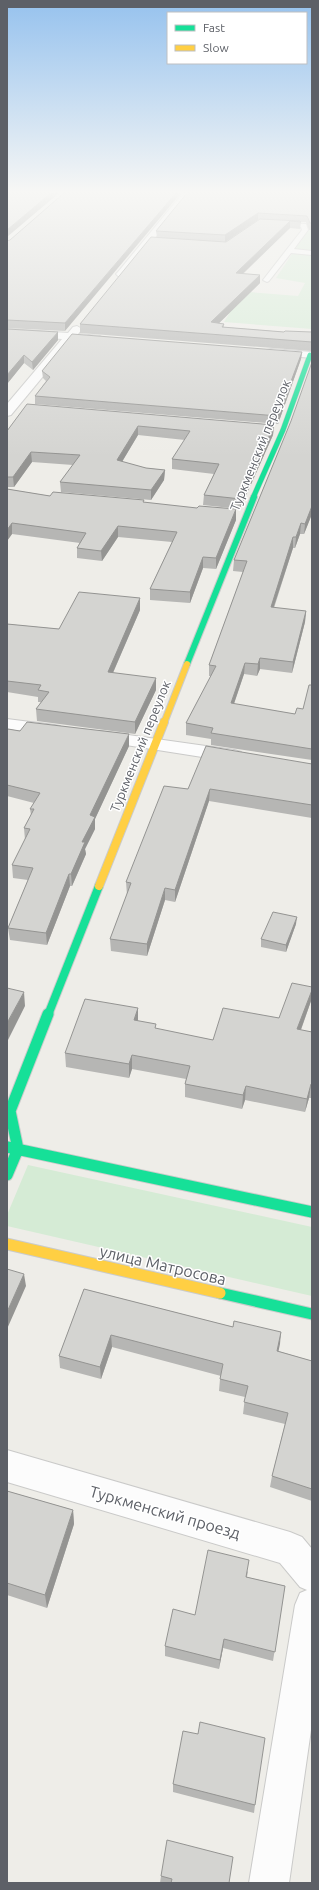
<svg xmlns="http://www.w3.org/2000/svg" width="319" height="1890" viewBox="0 0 319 1890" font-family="Ubuntu,sans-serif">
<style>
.green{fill:#d5ebd5}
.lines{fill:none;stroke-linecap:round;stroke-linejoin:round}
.lane-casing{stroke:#cacac9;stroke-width:2}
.street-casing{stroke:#cacac9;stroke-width:2}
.fast-far3-casing{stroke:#cacbca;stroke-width:6}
.fast-far2-casing{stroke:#cacbca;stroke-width:8}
.fast-far1-casing{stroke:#cacbca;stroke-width:10}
.fast-casing{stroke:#cacbca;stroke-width:13}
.slow-far2-casing{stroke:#cacbca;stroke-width:8}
.slow-far1-casing{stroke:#cacbca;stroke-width:10}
.slow-casing{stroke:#cacbca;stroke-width:13}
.lane{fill:#fcfcfc;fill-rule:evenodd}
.street{fill:#fcfcfc;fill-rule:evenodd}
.fast-far3{stroke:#16e098;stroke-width:5}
.fast-far2{stroke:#16e098;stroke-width:6}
.fast-far1{stroke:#16e098;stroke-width:8}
.fast{stroke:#16e098;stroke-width:11}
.slow-far2{stroke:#ffcf43;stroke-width:6}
.slow-far1{stroke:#ffcf43;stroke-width:8}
.slow{stroke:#ffcf43;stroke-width:11}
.wall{fill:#b6b6b4;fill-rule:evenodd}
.shaded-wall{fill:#949492}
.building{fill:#d4d4d1;stroke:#949492}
.labels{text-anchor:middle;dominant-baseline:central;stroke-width:3;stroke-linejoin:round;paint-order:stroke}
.street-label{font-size:13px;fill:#5d6067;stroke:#fff}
.near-street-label{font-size:16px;fill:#5d6067;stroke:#fff}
</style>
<rect width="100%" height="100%" fill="#eeede8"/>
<path class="green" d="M312 224V329L224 322 229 314 187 310 225 290 298 296 305 283 276 278Z
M28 1165 312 1227V1296L7 1226V1215Z"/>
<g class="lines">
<g class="lane-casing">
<path id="lane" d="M278 223 306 224 308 230 294 249 312 251V255L291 253 269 281 267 282 263 280 302 230 301 227 280 226 278 225Z"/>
</g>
<g class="street-casing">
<path id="street" d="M183 193H191L124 276H118L116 274 118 272Z
M77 326 82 329 78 334 100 336 105 339 100 342 73 340 11 415 7 416V404L62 339 7 335V329L68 333 73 327Z
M271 349 312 352V358L267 354 265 352 267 350Z
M7 719 54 725 60 726 63 730 60 734 54 735 7 729Z
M100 731 234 750 241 752 243 756 241 760 234 762 94 740 91 736 94 732Z
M7 1450 290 1532 302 1537 312 1549V1723L289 1883H249L295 1605 300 1593 307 1590 300 1587 280 1563 7 1482Z"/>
</g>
<g class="fast-far3-casing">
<path id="fast-far3" d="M253 498 283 430 310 355"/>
</g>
<g class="fast-far2-casing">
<path id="fast-far2" d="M187 664 254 497"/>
</g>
<g class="fast-far1-casing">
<path id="fast-far1" d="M48 1015 99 886"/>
</g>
<g class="fast-casing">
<path id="fast" d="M7 1147 312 1212
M7 1175 18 1149 10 1111 48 1014
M220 1293 312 1314"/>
</g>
<g class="slow-far2-casing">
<path id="slow-far2" d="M164 723 187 664"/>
</g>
<g class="slow-far1-casing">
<path id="slow-far1" d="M99 886 164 722"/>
</g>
<g class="slow-casing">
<path id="slow" d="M7 1244 220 1293"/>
</g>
<use href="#lane" class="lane"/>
<use href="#street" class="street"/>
<use href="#fast-far3" class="fast-far3"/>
<use href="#fast-far2" class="fast-far2"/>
<use href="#fast-far1" class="fast-far1"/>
<use href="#fast" class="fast"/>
<use href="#slow-far2" class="slow-far2"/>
<use href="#slow-far1" class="slow-far1"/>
<use href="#slow" class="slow"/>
</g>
<path class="wall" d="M64 193 65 331 7 328V241L10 240Z
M312 193V230H309L306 222H301L300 229 290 228 243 274 260 283 219 323 224 324V327L284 332H312V351L80 333V324L157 237 156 231ZM258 220H259L226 242Z
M7 329 58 340 33 370 24 363 7 384Z
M302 352 301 359 278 424 35 404V396L46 381 43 378 42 371Z
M27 404 274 425 273 435 240 509 203 505 204 495 214 474 172 469V459L185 440 138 435 122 462 146 468 165 470 164 480 151 500 61 492 60 482 73 465 32 462 14 487H7V431Z
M291 421 312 514 304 534H300L295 548H293L274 608 306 611 305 622 292 673 260 669 257 676 244 674 234 704 295 714 303 709 312 685V760L211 745V739L186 735V723L211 676H209V665L243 572 233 571 234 560Z
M7 489 50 496 144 502 236 520 216 569 203 568 190 603 150 600V589L172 542 118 537 102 561 77 558V548L80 543 12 534 7 541Z
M140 610 113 673 156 690 135 734 37 721 36 709 41 702H38V697L7 692V624L59 629Z
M7 731H20L129 746 95 819V829L85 849 86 854 72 886H70L47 945 10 940 8 928 28 880 13 878 12 865 25 840 24 828 31 815 30 809 34 803 7 796Z
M312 764V818L209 801 175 902 165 900 147 956 111 951 110 939 127 895 126 882 188 789Z
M296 924 286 952 261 947V939Z
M312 987 311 1001 301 1030 312 1032V1098H309L305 1112 245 1100 242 1109 185 1097V1084L186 1079 132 1069 129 1078 66 1067 65 1053 138 1008V1021L156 1029 213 1040 279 1018Z
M84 1289 233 1327 281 1332 278 1351 312 1361V1501L270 1487 272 1476 285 1424 243 1414 245 1397 219 1391 220 1379 221 1376 112 1347 101 1379 60 1368 59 1356Z
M7 1491 73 1510 74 1524 47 1608 7 1595Z
M248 1571 247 1577 285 1586 273 1661 223 1648 219 1669 165 1656V1646L195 1615Z
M198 1734 255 1805 254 1813 173 1792V1784Z
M161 1876 229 1883H160Z"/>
<path class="shaded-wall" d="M51 193H59L7 237V230Z
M176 193H181L65 331V323Z
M258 213V220L225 242V235Z
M290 221V228L235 281 236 273Z
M260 275V283L211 331V322Z
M58 332V340L33 370 32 362Z
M302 352 301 359 278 424V416Z
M24 355V363L7 384V375Z
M274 425 273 435 240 509 241 499Z
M138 426V435L117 470V460Z
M31 452 32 462 14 487 13 477Z
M165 470 164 480 151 500V490Z
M312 506V514L304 534 305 524Z
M236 509V520L216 569V558Z
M12 523V534L7 541V530Z
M301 523 300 534 295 548 296 537Z
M118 526V537L102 561 101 551Z
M293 537V548L270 618 271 607Z
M203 557V568L190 603V592Z
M140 598V610L108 684V672Z
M306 611 305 622 292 673 293 662Z
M260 658V669L257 676 258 664Z
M245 663 244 674 230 715 231 703Z
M156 678V690L135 734V722Z
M129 734V746L95 819V829L85 849 86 854 72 886 71 874 90 815Z
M210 789 209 801 175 902V890Z
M69 874 70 886 47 945 46 933Z
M165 888V900L147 956V944Z
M297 917 296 924 286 952V945Z
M312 990 311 1001 296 1043 297 1029Z
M24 992 25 1006 7 1042V1023Z
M138 1008V1021L134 1020Z
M132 1055V1069L129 1078V1064Z
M311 1084 309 1098 305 1112 307 1099Z
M246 1086 245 1100 242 1109 243 1095Z
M24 1274 26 1286 7 1329V1312Z
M281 1332 280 1344 276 1363 277 1351Z
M111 1335 112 1347 101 1379 100 1367Z
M73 1510 74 1524 47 1608 45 1595Z
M224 1639 223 1648 219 1669 220 1660Z"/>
<path class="building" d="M7 193H51L7 230Z
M64 193H176L65 323 7 320V241L10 240Z
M187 193H312V223H310L307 216 258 213 225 235 156 231Z
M260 219 300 221 301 222 290 221 236 273 260 275 211 322 224 324 222 327 284 332 285 331 312 332V342L80 324 151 237 226 242Z
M7 329 58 332 32 362 24 355 7 375Z
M72 334 302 352 278 416 35 396 50 377 42 371Z
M312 362V506L305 524 301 523 296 537H293L271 607 306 611 293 662 260 658 258 664 245 663 231 703 295 714 297 708 303 709 309 685H312V749L211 733 213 728 186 723 216 666 209 665 247 561 234 560 291 421Z
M27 404 274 425 241 499 204 495 219 464 172 459 190 431 138 426 117 460 146 468 165 470 151 490 60 482 80 455 31 452 13 477H7V431Z
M7 489 50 496 53 492 144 500 143 502 197 508 199 506 236 509 216 558 203 557 190 592 150 589 177 532 118 526 101 551 77 548 86 533 12 523 7 530Z
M79 592 140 598 108 672 156 678 135 722 36 709 49 692 38 690 41 685 7 681V624L59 629Z
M27 722 129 734 90 815 95 817 82 842H85L71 874H69L46 933 8 928 33 868 12 865 30 829 24 828 34 809H30L40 793 7 785V731L8 729 20 731Z
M206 746 312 764V805L210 789 175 890 165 888 147 944 110 939 131 883 126 882 164 786 188 789Z
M273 912 297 917 286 945 261 939Z
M292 983 312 987V990L297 1029 312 1032V1084H311L307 1099 246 1086 243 1095 185 1084 190 1066 132 1055 129 1064 65 1053 85 999 138 1008 134 1020 156 1024 155 1028 213 1040 223 1008 279 1018Z
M7 988 24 992 7 1023Z
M7 1269 24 1274 7 1312Z
M84 1289 233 1327 234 1321 281 1332 277 1351 312 1361V1489L272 1476 288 1413 244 1402 248 1386 220 1379 223 1364 111 1335 100 1367 59 1356Z
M7 1491 73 1510 45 1595 7 1583Z
M208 1550 249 1560 246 1577 285 1586 275 1652 224 1639 220 1660 165 1646 173 1609 195 1615Z
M200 1722 265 1738 255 1805 173 1784 183 1731 198 1734Z
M167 1840 233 1857 229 1883H171L172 1879 161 1876Z"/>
<linearGradient id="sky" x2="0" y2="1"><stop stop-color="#96c2ee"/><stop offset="0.42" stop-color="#f7f7f5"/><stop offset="1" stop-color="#f7f7f5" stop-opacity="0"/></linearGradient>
<rect width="319" height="457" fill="url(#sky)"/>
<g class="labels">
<g class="street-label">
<text transform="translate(260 445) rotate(-68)">Туркменский переулок</text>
<text transform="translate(140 746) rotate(-68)">Туркменский переулок</text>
</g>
<g class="near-street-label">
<text transform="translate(163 1265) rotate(13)">улица Матросова</text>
<text transform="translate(165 1512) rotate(16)">Туркменский проезд</text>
</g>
</g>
<rect width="319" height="1890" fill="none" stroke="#5d6067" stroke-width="16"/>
<rect x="167" y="12" width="140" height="52" fill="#ffffff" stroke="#bebfc2"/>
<rect x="175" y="25" width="20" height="6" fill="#16e098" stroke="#bebfc2"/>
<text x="203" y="32" font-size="12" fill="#5d6067">Fast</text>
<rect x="175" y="45" width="20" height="6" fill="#ffcf43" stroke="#bebfc2"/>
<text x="203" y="52" font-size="12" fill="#5d6067">Slow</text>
</svg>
